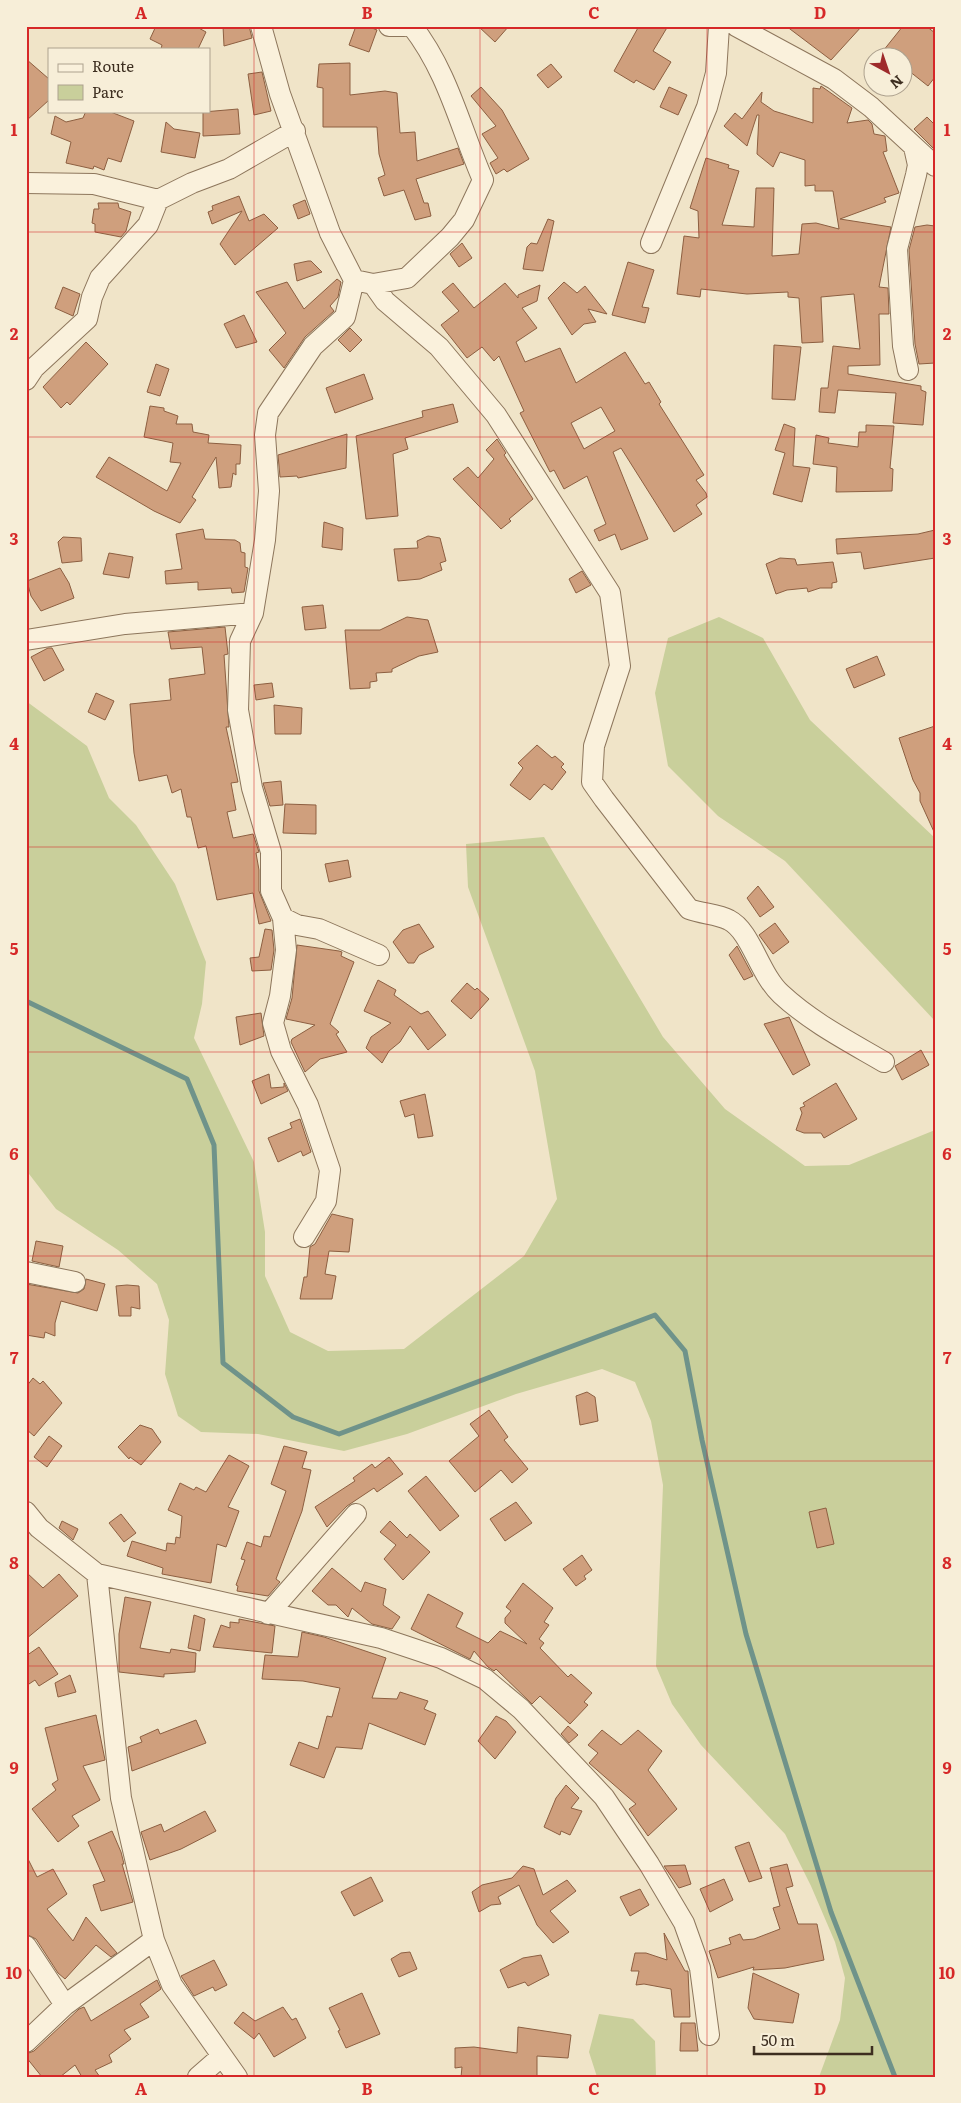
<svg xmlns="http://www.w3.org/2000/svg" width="961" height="2103" viewBox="0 0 961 2103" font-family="Literata,serif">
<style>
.green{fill:#c9cf9b}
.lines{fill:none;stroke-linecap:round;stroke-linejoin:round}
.stream{stroke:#6f938a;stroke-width:5}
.building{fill:#cf9f7d;stroke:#8d5f41;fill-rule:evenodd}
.minor-casing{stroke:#8d765c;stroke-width:22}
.minor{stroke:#faf1dc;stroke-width:20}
.grid{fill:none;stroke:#d62828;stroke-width:1;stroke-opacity:0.55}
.neatline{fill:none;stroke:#d62828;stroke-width:2}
.grid-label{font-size:16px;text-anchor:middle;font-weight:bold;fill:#d62828}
</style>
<rect width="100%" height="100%" fill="#f0e4c8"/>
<path class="green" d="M719 617 763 638 810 720 935 838V1021L785 861 718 816 668 766 655 693 668 638Z
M26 701 87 746 109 798 136 825 175 884 206 962 202 1004 194 1038 254 1162 265 1232V1276L290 1332 328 1351 404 1349 524 1256 557 1199 535 1071 468 887 466 844 544 837 663 1037 725 1109 805 1166 849 1165 935 1130V2077H819L840 2020 845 1978 835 1942 811 1886 785 1834 701 1745 672 1704 656 1666 663 1485 651 1421 635 1382 602 1369 516 1394 407 1434 344 1451 258 1434 201 1432 178 1416 165 1374 169 1320 157 1284 118 1250 56 1209 26 1170Z
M599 2014 633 2019 655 2041 656 2077H597L589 2052Z"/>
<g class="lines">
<path class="stream" d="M26 1001 187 1079 214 1145 223 1363 293 1417 339 1434 655 1315 685 1351 702 1440 746 1634 831 1912 895 2077"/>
</g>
<path class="building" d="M156 26H195L206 32 198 49H161L162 45 150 39Z
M223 26H249L252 38 224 46Z
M356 26H367L377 30 369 52 349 45Z
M478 26H509L495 42Z
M639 26H668L653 51 671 62 654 90 636 80 634 83 614 71Z
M786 26H862L831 60Z
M903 26H926L935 33V77L928 86 904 67V58H891L883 51Z
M26 59 49 79V100L26 121Z
M350 63V95L385 91 397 93 400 133 415 132 417 161 458 148 464 164 416 179 424 203H428L431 216 415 220 404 190 384 196 378 178 385 175 379 154 377 127H323V88L317 87 319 64Z
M551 64 562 77 548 88 537 75Z
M262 72 271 111 254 115 248 74Z
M821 86 852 108 847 123 868 120 872 124 874 134 885 136 887 151 883 152 899 193 884 198 886 202 840 219 891 227 879 287 888 288 889 314H879L880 365 848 366V374L921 386V390L926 392 923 425 893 423 896 393 838 390 835 413 819 412 821 388H828L833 346 860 349 854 294 821 297 823 342 802 343 799 298 788 297V292L747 294 701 289 700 297 677 294 684 236 699 238 698 211 690 208 706 158 729 165 728 168 739 171 722 225 754 227 756 188H774L772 256 799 254 802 224 816 223 839 229 833 191H815V185L805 186V160L780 152 773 167 757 154 759 115H757L747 146 724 126 735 113 742 119 762 92 761 102 774 111 813 123V88L820 89Z
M481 87 502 110 529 159 507 172 504 169 496 174 490 163 498 158 482 134 496 126 471 96Z
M669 87 687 95 678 115 660 107Z
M238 109 240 134 203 136V112Z
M86 111H108L134 121 121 162 108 158 104 170 94 166 93 169 66 163 71 142 51 134 55 116 66 122 83 118Z
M927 117 935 125V150L914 129Z
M166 122 174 129 200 133 195 158 161 152Z
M239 196 249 221 264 214 278 228 235 265 220 244 242 211 212 224 208 212 213 210 212 206Z
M305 200 310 214 298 219 293 205Z
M98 203H118L119 208 131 212 126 231 121 237 95 232V224L92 223 94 209H99Z
M548 219 554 221 543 271 523 269 527 247 531 243 537 244Z
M927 225 935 226V363L919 364 915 344 909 250 915 227Z
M462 243 472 258 459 267 450 254Z
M308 261H311L322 272 297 281 294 264Z
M628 262 654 270 642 307 649 308 645 323 612 315Z
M337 279 341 282 338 297 330 306 334 311 305 337 284 368 269 350 286 333 256 292 287 282 304 309Z
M564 282 577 293 585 286 607 314 588 309 596 322 584 324 572 335 548 298Z
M453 283 474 308 505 283 518 298V295L540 285 537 301 522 308 537 328 516 342 525 362 560 348 576 383 625 352 645 384 649 382 661 402 659 404 704 475 696 480 706 493 707 497 696 505 702 514 674 532 621 448 613 452 648 539 621 550 615 534 599 541 594 530 606 524 587 476 564 489 554 470 550 472 520 413 524 411 499 356 494 361 482 347 467 358 441 325 459 311 442 292ZM601 407 615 431 584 449 571 423Z
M63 287 80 294 73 316 55 308Z
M244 315 257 342 236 348 224 324Z
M350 328 362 340 350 352 338 340Z
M86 342 108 364 70 405 67 402 61 408 43 387Z
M774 345 801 347 795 400 772 399Z
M156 364 169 369 160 396 147 392Z
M364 374 373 399 335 413 326 388Z
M453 404 458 422 405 438 408 449 393 454 398 516 366 519 356 436 423 417 422 411Z
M150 406 164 408V411L178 416 176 424H192L193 432 209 435 208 443 241 445 240 464H236V475L233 473 231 487 219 488 216 457 192 497 196 500 180 523 154 511 96 477 109 457 167 491 181 463 170 462 173 443 144 437Z
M784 424 795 428 793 466 810 468 802 502 773 494 785 453 775 450Z
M866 425 894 426 890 468 893 469 892 491 836 492 837 467 813 464 816 435 829 438 828 443 858 447 859 432H866Z
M347 434 346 468 298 478 297 476 280 477 278 455Z
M497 439 506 453 504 455 533 499 509 519 511 521 501 529 453 479 468 467 478 478 494 459 486 450Z
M324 522 343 528 342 550 322 547Z
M203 529 205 539 235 540 240 543 241 552 245 553V567L248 568 244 592 232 593 231 588 198 590V582L166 584 165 571 182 569 176 534Z
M935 530V558L864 569 861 552 837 554 836 539 918 534Z
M428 536 440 538 446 561 440 563 442 570 420 579 398 581 394 549 418 548 417 541Z
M63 537 81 538 82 561 62 563 58 542Z
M109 553 133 557 129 578 103 574Z
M780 558 795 559 797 565 833 562 837 582 832 583V588H820L808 592 807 588 787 590 776 594 766 564Z
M60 568 69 583 74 598 41 611 31 596 27 581Z
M582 571 591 585 576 593 569 579Z
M323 605 326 628 305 630 302 607Z
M407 617 428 620 438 652 419 656 392 669V672L376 673 377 681 370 682V688L350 689 345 630H380Z
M225 627 228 654 224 655 229 727H226L238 782 231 783 236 810 227 812 233 838 253 834 259 852 256 853 259 870V891L271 921 259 924 253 893 217 900 206 846 198 848 191 817H187L181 789 172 793 167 775 139 781 134 753 130 704 171 700 169 679 205 674 202 647 171 649 168 632Z
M48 648H52L64 670 44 681 31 657Z
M877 656 885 675 854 688 846 669Z
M272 683 274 697 256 700 254 685Z
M96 693 114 701 105 720 88 712Z
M274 705 302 708 301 734H275Z
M935 726V834L920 801V793L913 780 899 738Z
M537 745 552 758 555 756 564 764 561 767 566 772 552 790 544 784 530 800 510 785 523 768 518 763Z
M281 781 283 805 270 806 263 783Z
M285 804 316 805V834L283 833Z
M348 860 351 877 329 882 325 864Z
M758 886 774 907 760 917 747 898Z
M775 923 789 942 773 954 759 935Z
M419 924 434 947 419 955 414 963H408L393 942 403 930Z
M265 929 272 930 274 950 271 970 252 971 250 958 259 957Z
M297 945 339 951 342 952 341 956 354 962 330 1024 339 1032 336 1034 347 1052 320 1059 305 1072 291 1042 292 1039 315 1025 286 1019 292 998Z
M737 946 753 976 744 980 729 955Z
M378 980 396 990 394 995 421 1014 428 1011 446 1035 428 1050 410 1026 400 1042 389 1051 382 1063 366 1048 371 1037 391 1023 364 1011Z
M467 983 475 990 477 988 489 999 471 1019 451 1001Z
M261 1013 264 1036 240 1045 236 1017Z
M789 1017 810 1065 793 1075 764 1024Z
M921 1050 929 1065 902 1080 895 1066Z
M269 1074 271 1088 284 1087V1083L288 1091 261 1104 252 1081Z
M836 1083 857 1119 824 1138 821 1133H804L796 1130 802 1113 800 1108 805 1106 803 1103Z
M425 1094 433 1136 418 1138 414 1114 405 1117 400 1101Z
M300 1119 311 1152 303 1156 301 1151 278 1162 268 1138 292 1128 290 1123Z
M332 1214 353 1219 349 1252 329 1251 325 1274 336 1276 332 1299H300L304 1277H307L310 1247 315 1244Z
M36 1241 63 1246 59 1267 32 1261Z
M86 1279 105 1284 97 1311 61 1301 55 1323V1336L45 1332 44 1338 26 1335V1284L78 1293 84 1289Z
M127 1285 139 1286 140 1309 131 1307V1316H119L116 1286Z
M33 1378 40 1384 43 1381 62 1403 34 1436 26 1429V1387Z
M587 1392 595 1397 598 1421 580 1425 576 1396Z
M489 1410 508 1437 504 1440 528 1469 512 1483 501 1470 475 1492 449 1461 479 1436 470 1424Z
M140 1425 152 1429 161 1442 141 1465 130 1457 129 1459 118 1447Z
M49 1436 62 1446 47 1467 34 1457Z
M284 1446 307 1452 302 1468 311 1470 302 1511 276 1579 280 1582 268 1596 237 1591 238 1586 236 1585 245 1560 241 1559 247 1542 261 1547 264 1536 270 1537 286 1491 271 1484Z
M229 1455 249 1466 228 1507 239 1511 226 1547 217 1544 211 1583 162 1574 163 1568 127 1556 132 1541 166 1551 167 1543 175 1544 176 1537 180 1538 182 1516 168 1510 180 1483 194 1490 196 1487 206 1492Z
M389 1457 403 1474 377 1492 374 1488 347 1506 327 1527 315 1507 355 1481 353 1478 372 1464 375 1468Z
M426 1476 459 1516 440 1531 408 1491Z
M516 1502 532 1523 505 1541 490 1519Z
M826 1508 834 1544 817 1548 809 1512Z
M121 1514 136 1533 124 1542 109 1523Z
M62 1521 78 1529 73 1540 59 1528Z
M390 1521 407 1538 410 1534 430 1552 403 1580 384 1559 396 1545 380 1532Z
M582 1555 592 1570 584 1576 586 1579 576 1586 563 1569Z
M332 1568 361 1592 365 1582 386 1589 383 1605 400 1617 392 1629 372 1624 352 1608 348 1617 336 1605H328L312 1591Z
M26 1572 43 1588 59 1574 78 1596 26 1639Z
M523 1583 553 1608 544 1622 549 1625 539 1639 544 1643 540 1648 568 1677 571 1674 592 1693 584 1702 588 1705 570 1724 540 1696 532 1704 496 1669 494 1671 488 1667 474 1651 470 1659 411 1629 428 1594 463 1613 456 1627 488 1643 500 1631 527 1644 505 1623V1618L511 1611 506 1607Z
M125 1597 151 1602 140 1648 170 1653 171 1649 196 1653 195 1672 164 1674V1677L119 1672V1634Z
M194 1615 205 1619 200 1651 188 1648Z
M239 1619 275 1626 272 1653 213 1647 221 1625 230 1628V1622L239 1623Z
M302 1632 324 1637 386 1658 372 1698 397 1699 400 1692 428 1701 424 1709 436 1714 425 1745 369 1723 362 1749 336 1747 324 1778 290 1765 299 1742 318 1749 327 1716 332 1717 340 1688 303 1681 262 1679 265 1655 298 1657Z
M39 1647 58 1674 39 1686 35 1680 26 1686V1656Z
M70 1675 76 1692 58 1697 55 1683Z
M96 1715 105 1760 83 1766 100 1800 72 1816 79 1826 58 1842 32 1809 56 1790 52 1784 58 1780 45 1728Z
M496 1716 506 1721 516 1732 495 1759 478 1741Z
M196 1720 206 1743 132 1771 128 1747 142 1742 140 1737 158 1729 160 1734Z
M568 1726 578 1735 569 1743 561 1734Z
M602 1730 621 1745 638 1730 662 1751 648 1770 677 1809 648 1836 629 1809 636 1804 589 1763 598 1753 588 1745Z
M566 1785 579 1798 571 1808 582 1811 570 1835 561 1831 560 1835 544 1827 556 1798Z
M205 1811 216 1831 181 1849 150 1860 141 1832 161 1824 164 1832Z
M112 1831 121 1852 124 1864H122L133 1902 101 1911 93 1885 105 1881 88 1842Z
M749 1842 762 1878 749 1882 735 1847Z
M26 1855 37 1877 53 1869 67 1894 47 1909 73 1941 86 1917 117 1953 111 1957 96 1945 65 1979 58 1973 36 1939 26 1934Z
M787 1864 793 1886 786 1888 798 1924H817L824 1960 785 1968 753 1970 754 1967 718 1978 709 1951 731 1944 729 1938 740 1934 743 1940 754 1939 780 1929 773 1908 780 1906 770 1868Z
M685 1865 691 1884 679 1888 664 1866Z
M523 1866 534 1869 543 1895 567 1880 576 1891 550 1911 569 1932 553 1943 537 1925 519 1885 498 1897 501 1904 491 1905 479 1912 472 1892 482 1885 512 1878Z
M371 1877 383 1901 354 1916 341 1892Z
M724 1879 733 1900 710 1912 700 1889Z
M640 1889 649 1905 630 1916 620 1897Z
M664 1933 685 1971H688L690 2017H674L671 1989 644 1984 636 1985 639 1971H631L635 1953H646L667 1960Z
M410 1952 417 1969 399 1977 391 1959 401 1953Z
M541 1955 549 1975 528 1986 525 1982 508 1988 500 1970 523 1958Z
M214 1960 227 1985 215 1991 213 1987 194 1996 181 1976Z
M753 1973 799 1994 793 2023 754 2019 748 2008Z
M157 1980 161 1989 140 2004 149 2017 124 2030 131 2039 109 2055 112 2062 95 2070 100 2077H82L75 2065 60 2077H42L26 2057V2054L34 2051 79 2009 84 2007 91 2021Z
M362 1993 380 2034 346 2048 338 2031 340 2030 329 2008Z
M283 2007 292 2020 296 2018 306 2038 274 2057 259 2033 254 2039 234 2023 243 2012 255 2021Z
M681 2023H695L698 2051H680Z
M518 2027 571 2035 568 2058 537 2056V2077H461L462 2067 455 2068V2048L474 2047 517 2053Z"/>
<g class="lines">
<g class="minor-casing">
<path id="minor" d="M261 26 280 94 330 233 354 280 345 317 313 346 268 413 265 435 269 491 265 540 253 613 240 641 238 710 252 788 271 852V891L283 918 297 925 319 929 379 955
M389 26H404
M736 26 834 79 871 107 935 166
M26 183 94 184 158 200
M651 243 707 107 716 73 719 26
M354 280 373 284 385 301 439 347 496 415 610 593 620 666 594 746 592 782 604 799 689 909C702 914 718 914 729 920 751 931 759 974 781 994 811 1022 848 1041 884 1062
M373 284 407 278 450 237 464 220 483 180C460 127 448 72 412 26
M908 370 903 346 897 249 916 175 918 165 914 147
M26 380 34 368 87 319 92 297 100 278 148 225 158 200 192 183 229 169 295 131
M26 640 125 624 253 613
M283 918 286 950 280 996 273 1023 281 1051 308 1105 330 1170 326 1201 304 1237
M26 1272 75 1282
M26 1512 39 1528 97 1574 381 1638 441 1658 485 1679 521 1709 604 1797 649 1864 684 1923 700 1968 709 2035
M97 1574 121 1798 154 1940 172 1985 237 2077
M268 1614 356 1514
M26 1946 65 2005
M26 2042 65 2005 154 1940
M198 2077 222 2056"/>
</g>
<use href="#minor" class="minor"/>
</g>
<path class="grid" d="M254 26V2077M480 26V2077M707 26V2077M26 232H935M26 437H935M26 642H935M26 847H935M26 1052H935M26 1256H935M26 1461H935M26 1666H935M26 1871H935"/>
<rect width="961" height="2103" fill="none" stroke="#f7eed8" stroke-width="55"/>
<rect x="48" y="48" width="162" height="65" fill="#f7eed8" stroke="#ada18e"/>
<rect x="58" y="64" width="25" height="8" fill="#faf1dc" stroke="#ada18e"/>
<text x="92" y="72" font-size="15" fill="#3d2e20">Route</text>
<rect x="58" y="85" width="25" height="15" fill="#c9cf9b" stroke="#ada18e"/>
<text x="92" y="98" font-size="15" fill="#3d2e20">Parc</text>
<g transform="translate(888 72) rotate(140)"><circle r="24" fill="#f7eed8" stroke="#ada18e"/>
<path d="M0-4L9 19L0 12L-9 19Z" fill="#9e2a2b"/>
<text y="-8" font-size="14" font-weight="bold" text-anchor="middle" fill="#3d2e20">N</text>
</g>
<path d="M754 2046v8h118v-8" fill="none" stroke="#3d2e20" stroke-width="2.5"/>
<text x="761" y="2046" font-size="15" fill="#3d2e20" stroke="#f7eed8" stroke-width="4" paint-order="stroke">50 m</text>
<rect x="28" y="28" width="906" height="2048" class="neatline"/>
<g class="grid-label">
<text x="141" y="19">A</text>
<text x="367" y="19">B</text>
<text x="594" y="19">C</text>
<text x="820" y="19">D</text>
<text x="14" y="136">1</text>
<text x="947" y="136">1</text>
<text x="14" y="340">2</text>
<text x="947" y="340">2</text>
<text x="14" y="545">3</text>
<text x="947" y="545">3</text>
<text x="14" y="750">4</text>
<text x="947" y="750">4</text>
<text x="14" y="955">5</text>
<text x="947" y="955">5</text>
<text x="14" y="1160">6</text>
<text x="947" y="1160">6</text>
<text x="14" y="1364">7</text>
<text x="947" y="1364">7</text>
<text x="14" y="1569">8</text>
<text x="947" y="1569">8</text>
<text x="14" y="1774">9</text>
<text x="947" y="1774">9</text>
<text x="14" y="1979">10</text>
<text x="947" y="1979">10</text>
<text x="141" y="2095">A</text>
<text x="367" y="2095">B</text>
<text x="594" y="2095">C</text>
<text x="820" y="2095">D</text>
</g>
</svg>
